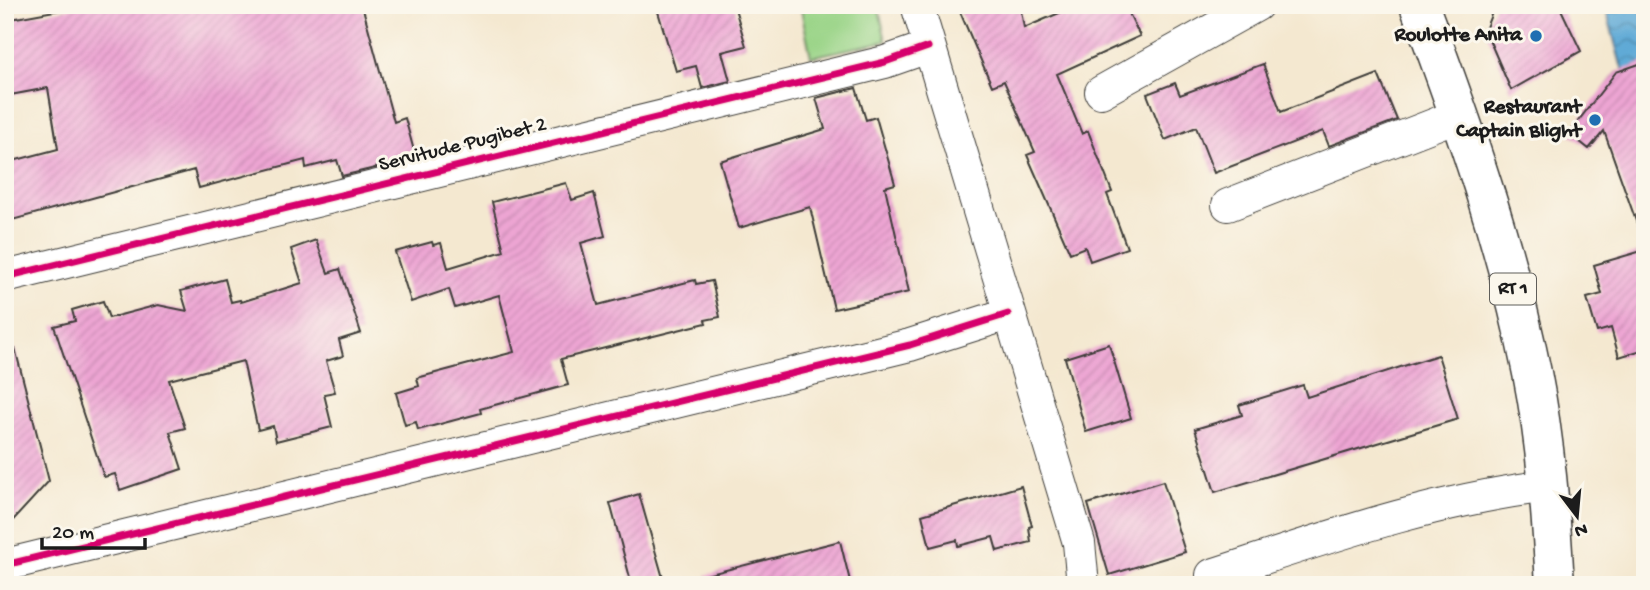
<svg xmlns="http://www.w3.org/2000/svg" width="1650" height="590" viewBox="0 0 1650 590" font-family="'Gochi Hand',sans-serif">
<style>
.green{fill:#9ad487;stroke:#5b7852;stroke-width:2}
.water{fill:url(#water-waves);stroke:#3c6279;stroke-width:2}
.building{fill:url(#building-hatch)}
.lines{fill:none;stroke-linecap:round;stroke-linejoin:round}
.street-casing{stroke:#3c3b37;stroke-width:34}
.primary-casing{stroke:#3c3b37;stroke-width:41}
.street{stroke:#fff;stroke-width:32}
.primary{stroke:#fff;stroke-width:38}
.cycleway-casing{stroke:#fbf7ec;stroke-width:11}
.cycleway{stroke:#d6006c;stroke-width:7}
.poi-dot{fill:#1f6fb2;stroke:#fbf7ec;stroke-width:2.5}
.labels{text-anchor:middle;dominant-baseline:central;stroke-width:6;stroke-linejoin:round;paint-order:stroke}
.shield{fill:#fbf7ec;stroke:#5f5e5a;stroke-width:2}
.shield-label{font-size:19px;font-weight:bold;fill:#1c1c1c}
.poi-label{font-size:21px;font-weight:bold;fill:#1c1c1c;stroke:#fbf7ec;text-anchor:end}
.street-label{font-size:21px;fill:#1c1c1c;stroke:#fbf7ec}
</style>
<defs>
<pattern id="water-waves" width="16" height="10" patternUnits="userSpaceOnUse" patternTransform="scale(1.75)"><rect width="16" height="10" fill="#5da9d6"/><path d="M0 5q4-4 8 0t8 0" fill="none" stroke="#4c89ad"/></pattern>
<pattern id="building-hatch" width="6" height="6" patternUnits="userSpaceOnUse" patternTransform="scale(1.75)"><rect width="6" height="6" fill="#eda5d3"/><path d="M-1 1l2-2M0 6l6-6M5 7l2-2" fill="none" stroke="#cb8db5"/></pattern>
</defs>
<rect width="100%" height="100%" fill="#fbf7ec"/>
<filter id="ink" filterUnits="userSpaceOnUse"><feTurbulence type="fractalNoise" baseFrequency=".0143" numOctaves="2"/><feDisplacementMap in="SourceGraphic" scale="14" xChannelSelector="R" yChannelSelector="G"/><feConvolveMatrix kernelMatrix="1 2 1 2 8 2 1 2 1" color-interpolation-filters="sRGB"/></filter>
<filter id="wash" filterUnits="userSpaceOnUse"><feTurbulence type="fractalNoise" baseFrequency=".00686" numOctaves="4" result="noise"/><feDisplacementMap in="SourceGraphic" scale="28" xChannelSelector="R" yChannelSelector="G"/><feGaussianBlur stdDeviation="1.57" result="paint"/><feColorMatrix in="noise" values="0 0 0 0 0 0 0 0 0 0 0 0 0 0 0 0 0 1.4 0 .05"/><feComposite in="paint" operator="in"/></filter>
<g filter="url(#wash)">
<rect width="100%" height="100%" fill="#f4e8d0"/>
<path class="green" d="M800 5H878L886 41 811 57Z"/>
<path class="water" d="M1605 5H1645V103L1621 65Z"/>
<g id="blocks">
<path class="building" d="M87 5H362L394 122 405 118 416 158 342 176 337 160 306 168 305 160 199 188 194 170 5 222V163L58 149 48 88 5 96V20Z
M656 5H734L746 46 722 52 730 81 702 88 696 66 676 71Z
M957 5H1020L1024 28 1078 5H1125L1140 36 1057 74 1082 134 1088 131 1112 192 1107 194 1127 248 1090 261 1085 247 1070 253 1027 155 1035 152 1004 81 992 86Z
M1495 5H1559L1581 51 1511 90 1485 30Z
M1645 62V234L1641 235 1604 131 1589 149 1569 133 1616 72Z
M1263 64 1281 112 1378 74 1397 120 1329 146 1323 131 1214 173 1196 127 1165 140 1147 94 1175 83 1180 95Z
M856 88 866 120 876 117 895 184 885 187 909 292 834 309 810 207 739 228 720 161 825 129 816 98Z
M566 183 572 200 594 193 605 236 581 243 598 305 695 280 696 284 712 281 720 317 705 320 706 323 561 359 568 385 480 409 481 413 418 430 416 422 405 425 396 393 419 386 417 378 514 352 499 295 455 308 449 289 411 302 395 252 432 242 433 245 441 243 448 268 504 251 492 202Z
M316 240 328 273 340 269 361 333 339 340 343 356 326 361 335 392 324 394 332 427 276 441 273 426 258 430 243 361 169 380 185 428 170 432 182 469 120 490 115 474 104 477 54 326 75 321 72 310 103 301 109 318 158 305 187 311 181 291 225 279 231 302 240 300 241 302 302 283 291 249Z
M1645 250V349L1619 357 1611 328 1597 332 1587 298 1602 294 1594 265Z
M1109 344 1131 418 1086 432 1065 358Z
M15 348 49 481 5 529V349Z
M1438 355 1458 419 1215 492 1195 429 1242 415 1239 405 1303 385 1307 397Z
M1163 481 1185 552 1109 575 1088 504Z
M1021 486 1032 526 1029 527 1031 542 997 551 993 537 958 546 957 540 930 547 922 515Z
M639 494 665 585H632L610 503Z
M840 541 851 585H707L706 575Z"/>
</g>
</g>
<g filter="url(#ink)">
<use href="#blocks" fill-opacity="0" stroke="#3c3b37" stroke-width="2"/>
<g class="lines">
<g class="street-casing">
<path id="street" d="M917 5 1079 543 1083 585
M1101 92 1257 5
M1228 205 1459 115
M5 277 885 62 928 47
M5 565 910 345 1008 314
M1212 575C1323 539 1432 500 1548 486"/>
</g>
<g class="primary-casing">
<path id="primary" d="M1419 5C1464 125 1507 247 1532 373 1546 443 1551 514 1555 585"/>
</g>
<use href="#street" class="street"/>
<use href="#primary" class="primary"/>
<g class="cycleway-casing">
<path id="cycleway" d="M5 277 885 62 928 47
M5 565 910 345 1008 314"/>
</g>
<use href="#cycleway" class="cycleway"/>
</g>
</g>
<g class="poi-dot">
<circle cx="1536" cy="36" r="7"/>
<circle cx="1595" cy="120" r="7"/>
</g>
<g class="labels">
<rect class="shield" x="1490" y="273.5" width="46" height="31" rx="5"/>
<g class="shield-label">
<text x="1513" y="289">RT 1</text>
</g>
<g class="poi-label">
<text x="1522" y="36">Roulotte Anita</text>
<text x="1581" y="108">Restaurant<tspan x="1581" dy="24">Captain Blight</tspan></text>
</g>
<g class="street-label">
<text transform="translate(463 146) rotate(-14)">Servitude Pugibet 2</text>
</g>
</g>
<rect width="1650" height="590" fill="none" stroke="#fbf7ec" stroke-width="28"/>
<g transform="translate(1577 516) rotate(164)" stroke="#fbf7ec" stroke-width="5" paint-order="stroke">
<path d="M0-5L12 26L0 18L-12 26Z" fill="#1c1c1c"/>
<text y="-10" font-size="19" font-weight="bold" text-anchor="middle" fill="#1c1c1c">N</text>
</g>
<path d="M42 538v10h103v-10" fill="none" stroke="#1c1c1c" stroke-width="3.5"/>
<text x="52" y="538" font-size="21" fill="#1c1c1c" stroke="#fbf7ec" stroke-width="5" paint-order="stroke">20 m</text>
</svg>
